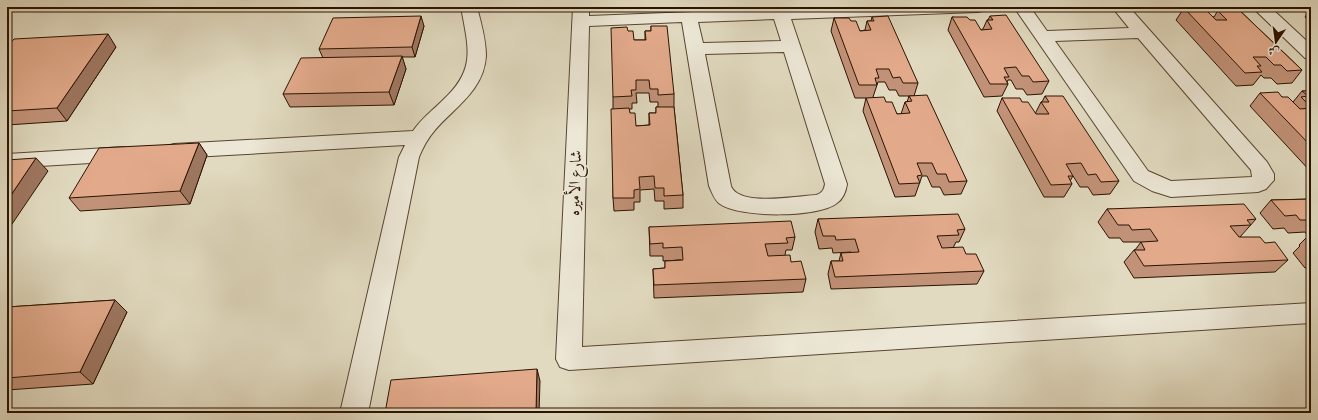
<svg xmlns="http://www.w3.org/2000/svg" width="1318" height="420" viewBox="0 0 1318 420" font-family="'Libre Bodoni',Amiri,serif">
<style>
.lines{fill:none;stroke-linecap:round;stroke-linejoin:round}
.street-casing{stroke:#584530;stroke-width:2}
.street{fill:#ece7d6;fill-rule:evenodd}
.wall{fill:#c29278;stroke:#2b1300;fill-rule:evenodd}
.shaded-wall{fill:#9e7761;stroke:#2b1300}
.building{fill:#e2aa8b;stroke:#2b1300}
.labels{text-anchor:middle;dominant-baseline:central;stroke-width:3;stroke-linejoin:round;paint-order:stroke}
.street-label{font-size:16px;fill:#2b1300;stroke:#ece7d6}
</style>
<rect width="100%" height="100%" fill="#e1dac0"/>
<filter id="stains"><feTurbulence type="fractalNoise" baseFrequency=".005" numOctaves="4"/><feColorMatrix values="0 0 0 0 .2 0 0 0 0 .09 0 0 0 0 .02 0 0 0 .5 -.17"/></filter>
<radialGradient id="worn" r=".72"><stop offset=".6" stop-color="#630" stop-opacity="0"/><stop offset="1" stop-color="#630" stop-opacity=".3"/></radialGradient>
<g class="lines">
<g class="street-casing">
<path id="street" d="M461 7H477C481 23 486 39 486 56 484 90 455 107 435 130 428 138 423 147 419 157L368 413H340L399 157 405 145 174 158 167 156 164 151 167 146 174 144 413 131C421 119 433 110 443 100 477 69 468 47 461 7Z
M573 7H589V16L771 9V7H787L788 9 835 7H985L983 11 977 12 791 19 847 184C846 191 843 199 837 203 819 218 739 218 720 204 714 200 712 192 709 186L682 22 589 26 582 347 1311 303V323L569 370 560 367 556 359ZM774 19 781 41 703 43 698 22ZM784 52 825 184C824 190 822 193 816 195 797 196 739 207 731 186L705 54Z
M1014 7H1030L1047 31 1129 28 1112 7H1129L1267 162 1274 174V180L1266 189 1258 192 1171 197 1152 191 1134 181ZM1138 38 1251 170 1252 177 1171 181 1148 171 1055 41Z
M1252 7H1270L1311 45V59L1305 58Z
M124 147 131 149 134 154 131 159 124 161 7 168V154Z"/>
</g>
<use href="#street" class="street"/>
</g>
<path class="wall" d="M1220 7H1236L1302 70 1292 83 1277 84 1271 78H1264L1261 75 1253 85 1236 86 1176 20 1184 8 1214 17Z
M1311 8V23L1305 17Z
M990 16 1049 81 1042 94 1027 95 1023 89H1016L1011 80H1008L1007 82 1008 84 1002 96 984 97 948 30 952 17 970 20 981 30 983 29 987 20H988Z
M872 17 918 83 914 96H899L896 90H889L885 82H878L873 97 886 102 897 114H901L905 102H907L909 96 967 181 961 194 944 195 940 187H932L927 176H922L915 196 895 197 863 111 866 98H855L831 31 834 18 851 21 860 31 865 30 867 21H871Z
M424 26 415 57H402L406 69 394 105 290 107 283 94 323 58 319 49Z
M651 26 674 94V107L683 195V208L664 209V201H655L654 189 640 190V202H634V210L614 211 613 198V97L628 31 634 40H645V31H651ZM636 93H649L650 102H658V107H656V113H649V125L636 126 630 113 629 109H632V103H637Z
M7 47H116L67 121 7 125Z
M1302 91H1311V172L1250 106 1260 93 1282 97 1293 102Z
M1045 96 1119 181 1110 194 1093 195 1088 187H1080L1073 176 1070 181 1072 184 1064 197H1044L997 111 1002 98 1022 102 1035 114 1041 102H1042Z
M199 143 207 155 190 204 80 211 69 198Z
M1311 199V268H1305L1293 253 1300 246 1299 245 1308 236 1305 232 1288 233 1284 228 1273 229 1260 213 1271 200Z
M1107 209 1256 219 1240 237 1265 243 1288 260 1275 272 1134 278 1124 262 1134 250H1135L1141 242H1123L1120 238H1109L1098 222Z
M818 219 965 229 959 242H956L953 248 966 254 984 271 977 284 831 289 828 274 831 261H839L841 253H851V252L833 253 832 248 819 249 815 232Z
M649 227 795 237 792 250H786L785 255 806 279 803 292 654 298 653 269 665 268V261L681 260 663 261V256H650Z
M115 300 127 312 93 384 7 390V307Z"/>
<path class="shaded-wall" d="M421 16 424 26 415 57 412 47Z
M108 34 116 47 67 121 57 108Z
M402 56 406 69 394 105 389 92Z
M199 143 207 155 190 204 180 191Z
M36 158 48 171 10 227 7 224V201Z
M7 224 10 227 7 233Z
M115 300 127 312 93 384 80 372Z
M537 369 540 381 539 413H536Z"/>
<path class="building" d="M1198 7 1202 11H1207L1216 20H1227L1218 11H1224L1221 7H1236L1302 70 1287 71 1281 65H1274L1266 57H1253L1261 66H1257L1262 72 1245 73 1184 8Z
M1006 15 1049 81 1033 82 1029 76H1022L1016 67 1004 68 1009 77H1004L1008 84H990L952 17H967L970 20H975L981 30 992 29 987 20H993L990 16Z
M421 16 412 47 319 49 333 18Z
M888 16 918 83H903L900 77 893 78 889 69H876L879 78H875L877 85H859L834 18H849L851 21H856L860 31 871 30 867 21H874L872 17Z
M651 26H667L674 94 658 95V89H650L649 80H636V90H631L632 96 613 97 611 28 627 27 628 31H633L634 40H646L645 31H651Z
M108 34 57 108 7 111V47L14 39Z
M402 56 389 92 283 94 301 58Z
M1302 91H1311V107L1301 97 1308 96Z
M1278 92 1282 97H1288L1300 109 1311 108V146L1260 93Z
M927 95 967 181 949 182 946 174H937L932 163H917L922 175 917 176 920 183 899 184 866 98 884 97 886 102H892L897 114 910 113 905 102 912 101 909 96Z
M1045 96H1063L1119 181 1101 182 1096 174 1088 175 1081 163 1066 164 1073 176H1068L1072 184 1051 185 1002 98H1020L1022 102H1028L1036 114H1049L1041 102H1049Z
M656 107H674L683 195 664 196V188H655L654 176 639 177 640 189 634 190V198H613L611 109 629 108 630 113H635L636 126 650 125 649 113H656Z
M199 143 180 191 69 198 99 148Z
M36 158 7 201V160Z
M1311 199V220H1300L1296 215 1285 216 1271 200Z
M1244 204 1256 219 1247 220 1251 225 1230 226 1239 237H1260L1265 243 1275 242 1288 260 1144 266 1134 250H1145L1141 242 1158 241 1150 229 1132 230 1129 225H1118L1107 209Z
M958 214 965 229 957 230 959 235 937 236 942 248 963 247 966 254H976L984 271 835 277 831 261H843L841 253 859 252 855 239 836 240 835 236H823L818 219Z
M791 221 795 237 786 238 788 243 765 244 768 256 790 255 791 262 801 261 806 279 654 285 653 269 665 268V261L683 260 682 247 663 248V243L650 244 649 227Z
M1306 240H1311V246Z
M115 300 80 372 7 378V307Z
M537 369 536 413H385L391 380Z"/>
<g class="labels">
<g class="street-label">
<text transform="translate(575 183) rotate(-88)">شارع الأميره</text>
</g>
</g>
<rect width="1318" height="420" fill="none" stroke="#e1dac0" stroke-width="24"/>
<rect x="8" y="8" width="1302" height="404" fill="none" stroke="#2b1300" stroke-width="2"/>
<rect x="12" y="12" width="1294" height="396" fill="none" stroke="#2b1300"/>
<g transform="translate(1276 42) rotate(193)" stroke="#ece7d6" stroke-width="3" paint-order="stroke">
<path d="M0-3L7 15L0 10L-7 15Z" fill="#2b1300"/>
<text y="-6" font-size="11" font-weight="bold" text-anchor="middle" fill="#2b1300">ش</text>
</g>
<rect width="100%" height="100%" filter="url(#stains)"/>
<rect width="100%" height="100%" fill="url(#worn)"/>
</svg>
